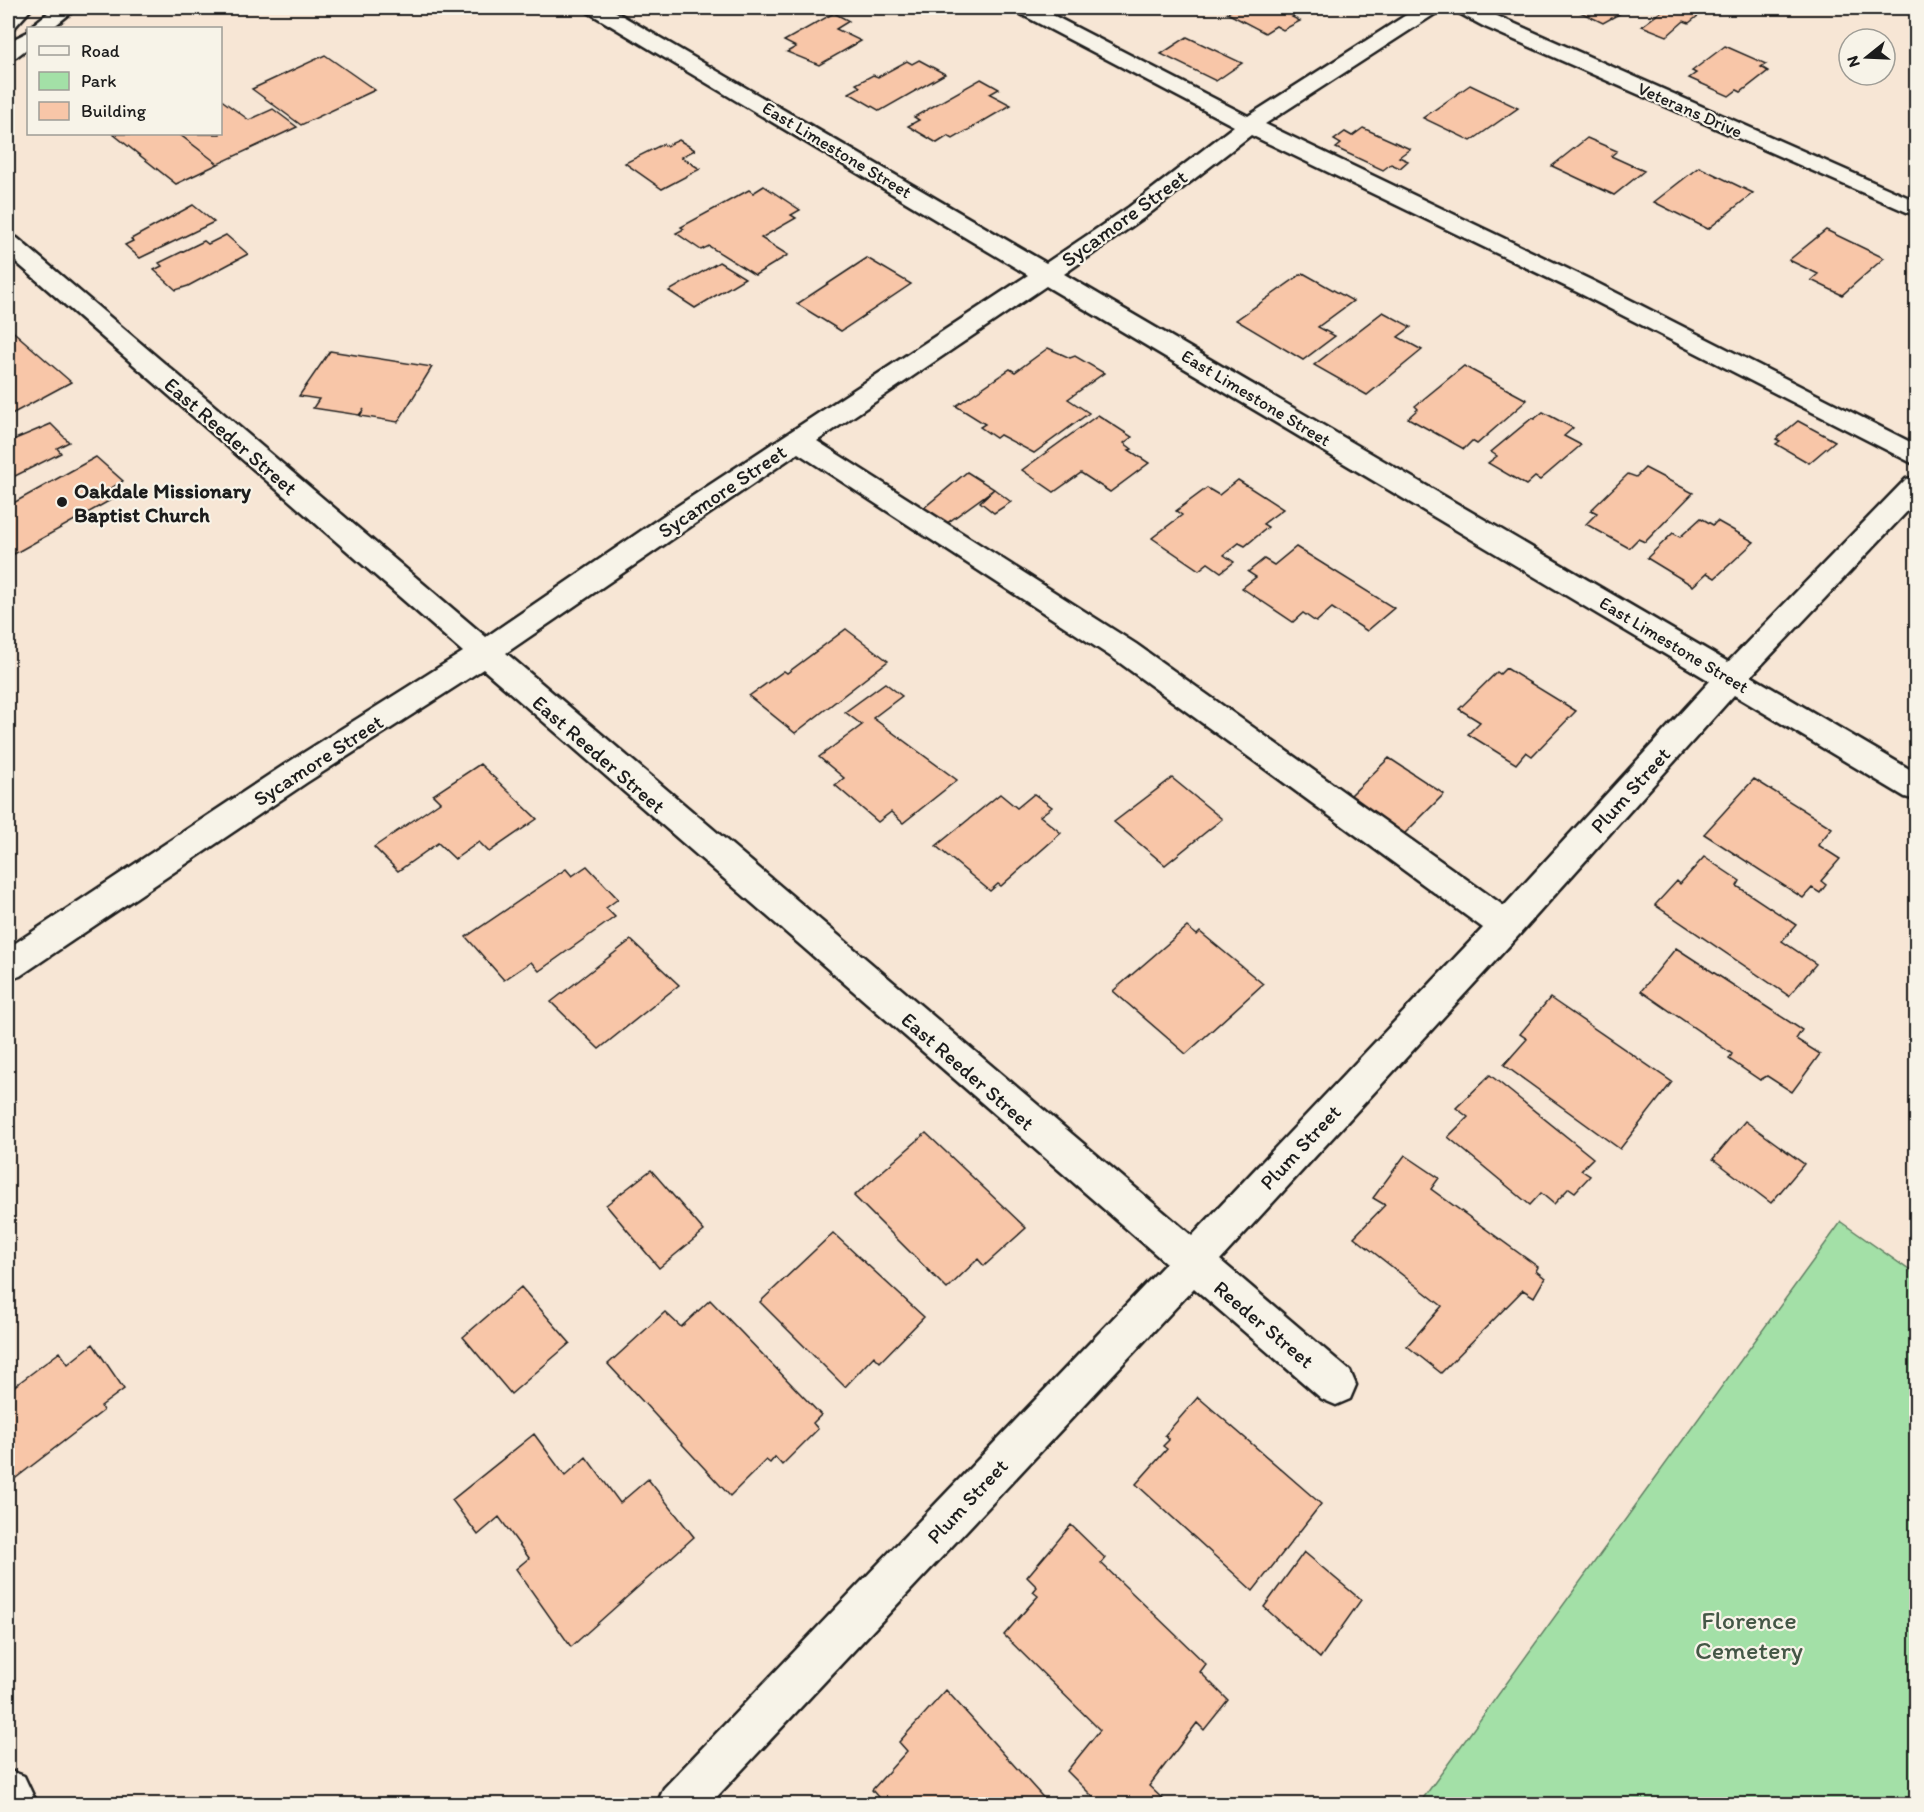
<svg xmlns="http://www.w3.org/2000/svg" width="1924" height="1812" viewBox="0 0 1924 1812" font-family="Itim,sans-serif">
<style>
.green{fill:#a3e0a7;stroke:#607e62;stroke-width:1.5}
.building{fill:#f8c6a8;stroke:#1c1c1c;stroke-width:1.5}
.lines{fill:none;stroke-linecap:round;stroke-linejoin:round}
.minor-casing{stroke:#1c1c1c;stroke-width:5}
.major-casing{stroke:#1c1c1c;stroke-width:5}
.minor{fill:#f7f3e8;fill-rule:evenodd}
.major{fill:#f7f3e8;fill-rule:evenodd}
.poi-dot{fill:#1c1c1c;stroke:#f7f3e8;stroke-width:2}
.labels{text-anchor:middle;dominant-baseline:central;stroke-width:4.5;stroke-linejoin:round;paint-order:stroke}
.far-street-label{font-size:18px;fill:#1c1c1c;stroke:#f7f3e8}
.street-label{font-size:21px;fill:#1c1c1c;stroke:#f7f3e8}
.poi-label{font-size:21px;font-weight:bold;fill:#1c1c1c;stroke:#f7f3e8;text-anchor:start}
.near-park-label{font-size:26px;fill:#445746;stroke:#f7f3e8}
</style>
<rect width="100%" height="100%" fill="#f7e6d5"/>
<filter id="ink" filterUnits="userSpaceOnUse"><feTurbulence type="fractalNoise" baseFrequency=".0167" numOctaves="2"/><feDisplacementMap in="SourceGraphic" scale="12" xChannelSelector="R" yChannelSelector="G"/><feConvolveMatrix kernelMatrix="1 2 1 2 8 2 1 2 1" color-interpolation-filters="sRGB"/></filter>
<g filter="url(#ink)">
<path class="green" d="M1841 1222 1916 1275V1804H1419Z"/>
<path class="building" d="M1236 8H1296L1303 11 1292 17 1300 21 1283 30 1276 26 1265 33 1227 13Z
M1572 8H1630L1603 23Z
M1666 8H1681L1699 15 1689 23 1684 21 1667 36 1642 26Z
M834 13 849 21 836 29 861 41 819 65 787 52 796 47 784 41Z
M1187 37 1242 63 1216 81 1161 54Z
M1725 46 1766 64 1761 67 1768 71 1741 92 1737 90 1729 96 1689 78 1696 73 1692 71Z
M325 55 375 90 301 125 252 89Z
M919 60 945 74 880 111 849 93 860 87 856 84 873 75 878 77 907 61 912 64Z
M981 79 999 89 990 94 1011 105 953 139 948 136 937 143 908 126 919 120 914 117Z
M1470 85 1518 108 1471 141 1423 118Z
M220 99 249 120 273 109 297 127 218 164 179 134H220Z
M1363 128 1410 149 1399 157 1408 161 1400 168 1391 164 1383 170 1336 148 1341 144 1334 140 1345 132 1352 136Z
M113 134H179L218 164 176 184Z
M1587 138 1617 151 1611 156 1644 171 1614 195 1552 166Z
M679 140 695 150 681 157 700 169 662 189 625 163 663 144 666 146Z
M1699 167 1753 193 1708 229 1654 202Z
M764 186 800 210 791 215 796 218 761 238 788 255 755 275 709 246 701 250 676 233 684 229 681 227 749 190 753 193Z
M193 205 214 222 140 258 125 245 133 241 131 239Z
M1826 230 1884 258 1842 295 1811 280 1818 274 1789 260Z
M226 235 248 254 188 286 176 290 154 270 162 266 159 263 204 241 208 244Z
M867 258 911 284 841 331 797 304Z
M719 262 745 278 695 308 669 291Z
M1303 273 1353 301 1318 327 1335 336 1303 360 1236 320Z
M1383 312 1411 327 1398 337 1422 350 1367 395 1314 365Z
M8 327 71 382 8 416Z
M1048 348 1070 358 1075 356 1104 373 1068 399 1089 413 1034 453 1000 435 996 438 980 427 985 424 956 406 1010 369 1015 372Z
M330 351 432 367 398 422 360 416 364 409 359 415 313 408 319 399 299 396Z
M1464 366 1527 400 1477 444 1472 441 1464 449 1408 418 1418 409 1415 406Z
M1543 412 1573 428 1564 436 1581 445 1540 480 1535 477 1526 485 1488 463 1497 456 1491 452 1532 418 1534 419Z
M1098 415 1132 437 1124 443 1132 449 1129 450 1149 463 1110 492 1081 473 1054 492 1022 470Z
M1798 421 1835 441 1809 463 1776 444 1780 441 1776 439Z
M51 424 69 442 57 448 61 453 9 479 8 442Z
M96 457 123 481 108 490 116 497 14 554 8 548V506Z
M1645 468 1693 493 1645 542 1638 539 1629 548 1586 524 1597 513 1591 510 1628 474 1636 477Z
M967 472 994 489 943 526 919 512Z
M1238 480 1283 509 1263 524 1268 527 1245 546 1239 543 1224 555 1234 562 1221 572 1208 563 1199 570 1152 538 1182 515 1176 511 1207 488 1219 495Z
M994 489 1011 502 994 513 980 502Z
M1701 518 1713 525 1717 521 1754 542 1715 578 1707 573 1693 586 1647 558 1673 533 1680 537Z
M1296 547 1394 608 1367 631 1332 608 1316 622 1303 613 1293 622 1242 588 1256 577 1248 572 1264 559 1274 565Z
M846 629 888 661 795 733 749 696 784 671 787 673Z
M1506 668 1576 711 1532 756 1526 752 1516 764 1468 734 1480 722 1459 709 1497 672 1500 674Z
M885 683 902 696 873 718 957 780 903 823 891 812 878 822 835 785 844 778 819 757 862 725 845 712Z
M1389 758 1444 794 1403 835 1349 797Z
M480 764 537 819 489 852 479 842 455 859 438 843 398 871 374 847 440 802 433 795Z
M1172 778 1222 819 1165 865 1114 822Z
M1754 779 1832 828 1818 845 1840 859 1821 881 1826 885 1820 893 1812 888 1803 898 1704 834Z
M1000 794 1017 808 1034 794 1052 807 1040 816 1061 833 1001 886 998 884 990 891 936 846Z
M1704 857 1740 881 1737 886 1796 925 1782 941 1816 964 1789 996 1655 905 1677 881 1680 884Z
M587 866 618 899 606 908 615 917 539 971 531 962 504 980 466 937 566 869 572 876Z
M1187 927 1197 935 1200 932 1263 984 1186 1054 1113 991Z
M631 940 679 985 599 1049 551 1002Z
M1676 948 1802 1030 1796 1039 1820 1054 1792 1092 1767 1076 1760 1080 1729 1059 1732 1054 1641 991Z
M1550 998 1672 1082 1620 1149 1504 1065 1527 1039 1520 1034Z
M1490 1075 1593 1158 1581 1170 1590 1176 1575 1192 1569 1188 1554 1204 1541 1193 1530 1205 1448 1137 1468 1117 1456 1108Z
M1745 1121 1804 1164 1771 1203 1713 1159Z
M926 1133 1026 1228 984 1266 978 1259 947 1289 854 1196Z
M1405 1155 1439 1178 1431 1189 1538 1267 1536 1271 1545 1278 1534 1297 1523 1290 1441 1373 1407 1346 1442 1306 1354 1237 1385 1205 1373 1198Z
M651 1170 704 1231 659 1268 606 1205Z
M833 1233 924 1317 880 1362 874 1356 845 1387 760 1302Z
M521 1287 570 1343 511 1394 463 1337Z
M710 1300 821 1415 813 1423 818 1429 782 1465 775 1457 770 1463 766 1460 730 1496 608 1364 665 1312 681 1327Z
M93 1344 124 1389 101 1406 103 1411 8 1484V1391L60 1352 68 1364Z
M1198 1397 1321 1504 1253 1591 1136 1484 1167 1449 1163 1446 1169 1440 1165 1435Z
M534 1434 565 1476 586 1457 620 1503 648 1479 694 1537 571 1647 516 1569 529 1558 499 1517 478 1535 452 1500Z
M1071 1525 1105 1558 1101 1563 1206 1664 1200 1672 1228 1700 1204 1730 1197 1723 1149 1786 1168 1804H1100L1067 1771 1100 1730 1004 1635 1038 1596 1033 1592 1037 1587 1027 1577Z
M1304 1552 1361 1600 1320 1658 1264 1607Z
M946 1690 1049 1804H884L872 1790 907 1751 899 1742Z"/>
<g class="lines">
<g class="minor-casing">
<path id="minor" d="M11 8H32L15 27 8 29V11Z
M54 8H77L52 28H29Z
M585 8H609L1046 263 1129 207 1234 126 1017 12 1014 8H1039L1248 116 1417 8H1441L1438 12 1265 124 1595 282 1916 445V465L1577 292 1251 135 1145 217 1064 274 1728 662 1906 479 1916 477V502L1751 676 1916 773V800L1905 797 1734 695 1518 936 1220 1260 1350 1371 1356 1385 1350 1399 1336 1405 1322 1399 1194 1288 710 1804H657L664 1788 1166 1263 483 669 306 783 20 976 8 980V948L284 765 463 652 8 255V236L17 238 486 637 676 507 1028 275 588 12ZM1046 286 1710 681 1504 906 1136 644 817 441ZM798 453 1116 660 1483 928 1192 1236 506 653Z
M28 32V48L16 57 8 58V42Z
M8 1770 24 1776 37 1804H8Z"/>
</g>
<g class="major-casing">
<path id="major" d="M1454 8H1479L1916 201V216L1485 27 1457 12Z"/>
</g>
<use href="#minor" class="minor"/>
<use href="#major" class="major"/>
</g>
</g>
<circle class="poi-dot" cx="62" cy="502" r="6"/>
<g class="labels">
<g class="far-street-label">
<text transform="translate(1690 110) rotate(24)">Veterans Drive</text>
<text transform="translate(837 150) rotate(31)">East Limestone Street</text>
<text transform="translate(1256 398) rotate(31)">East Limestone Street</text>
<text transform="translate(1674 645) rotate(31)">East Limestone Street</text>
</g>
<g class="street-label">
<text transform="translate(1124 218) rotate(-36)">Sycamore Street</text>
<text transform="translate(231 436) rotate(41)">East Reeder Street</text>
<text transform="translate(722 491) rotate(-34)">Sycamore Street</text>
<text transform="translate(599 754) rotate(41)">East Reeder Street</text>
<text transform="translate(318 760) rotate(-33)">Sycamore Street</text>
<text transform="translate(1630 790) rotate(-48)">Plum Street</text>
<text transform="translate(968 1071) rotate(41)">East Reeder Street</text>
<text transform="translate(1300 1147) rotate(-47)">Plum Street</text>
<text transform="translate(1264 1324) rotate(40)">Reeder Street</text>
<text transform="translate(967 1501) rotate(-47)">Plum Street</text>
</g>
<g class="poi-label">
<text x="74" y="490">Oakdale Missionary<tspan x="74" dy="24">Baptist Church</tspan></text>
</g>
<g class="near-park-label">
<text x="1749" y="1620">Florence<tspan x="1749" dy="30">Cemetery</tspan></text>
</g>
</g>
<rect width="1924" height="1812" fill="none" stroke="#f7f3e8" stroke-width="30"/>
<rect x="15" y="15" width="1894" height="1782" fill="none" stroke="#1c1c1c" stroke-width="2" filter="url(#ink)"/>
<rect x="27" y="27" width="195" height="108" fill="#f7f3e8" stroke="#9f9d96" stroke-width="1.5"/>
<rect x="39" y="46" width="30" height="9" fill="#f7f3e8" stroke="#9f9d96" stroke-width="1.5"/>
<text x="81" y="57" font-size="18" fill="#1c1c1c">Road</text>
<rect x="39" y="72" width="30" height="18" fill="#a3e0a7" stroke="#9f9d96" stroke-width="1.5"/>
<text x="81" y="87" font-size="18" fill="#1c1c1c">Park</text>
<rect x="39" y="102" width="30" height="18" fill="#f8c6a8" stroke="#9f9d96" stroke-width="1.5"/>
<text x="81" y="117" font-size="18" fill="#1c1c1c">Building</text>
<g transform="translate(1867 57) rotate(252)"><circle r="28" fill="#f7f3e8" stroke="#9f9d96" stroke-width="1.5"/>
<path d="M0-4.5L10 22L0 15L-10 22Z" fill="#1c1c1c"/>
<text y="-9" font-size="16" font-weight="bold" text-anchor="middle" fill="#1c1c1c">N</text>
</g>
</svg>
